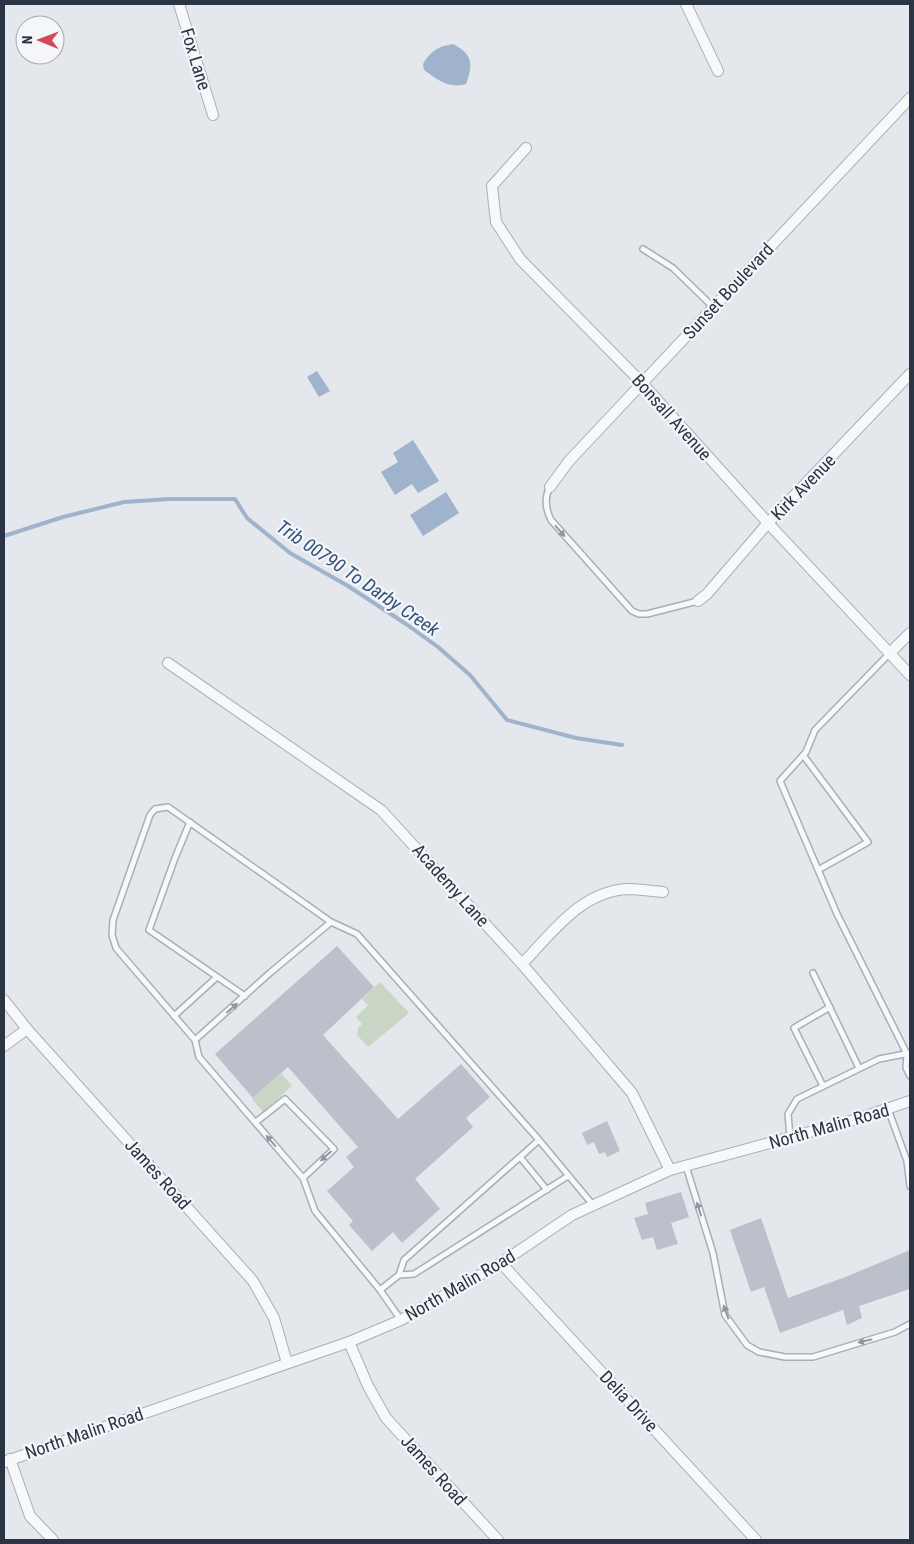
<svg xmlns="http://www.w3.org/2000/svg" width="914" height="1544" viewBox="0 0 914 1544" font-family="'Roboto Condensed',sans-serif">
<style>
.green{fill:#c9d6c5}
.water{fill:#9fb4cc}
.lines{fill:none;stroke-linecap:round;stroke-linejoin:round}
.stream{stroke:#9fb4cc;stroke-width:4}
.building{fill:#bbc0ca}
.service-casing{stroke:#a9aeb7;stroke-width:8}
.minor-casing{stroke:#a9aeb7;stroke-width:12}
.service{stroke:#f7f8fa;stroke-width:5}
.minor{stroke:#f7f8fa;stroke-width:10}
.oneway{fill:#9196a0}
.labels{text-anchor:middle;dominant-baseline:central;stroke-width:4.5;stroke-linejoin:round;paint-order:stroke}
.street-label{font-size:18px;fill:#2b3445;stroke:#f4f6f9}
.water-label{font-size:19px;font-style:italic;fill:#34527a;stroke:#f4f6f9}
</style>
<rect width="100%" height="100%" fill="#e4e7ec"/>
<path class="green" d="M380 982 409 1013 368 1047 357 1035 358 1028 362 1024 356 1017 368 1005 362 999Z
M281 1073 292 1086 263 1112 252 1099Z"/>
<path class="water" d="M453 44C472 54 474 63 466 84 449 89 438 80 424 70L423 64C431 51 437 47 453 44Z
M317 371 330 391 319 397 307 377Z
M413 440 439 481 418 493 412 484 395 495 381 472 398 462 393 453Z
M446 492 459 513 423 536 410 515Z"/>
<g class="lines">
<path class="stream" d="M4 536 63 517 124 502 170 499H235L247 518 290 553 348 586 406 624 438 647 470 675 507 720 576 738 622 745"/>
</g>
<path class="building" d="M337 946 374 987 323 1035 398 1119 461 1064 490 1097 466 1118 473 1127 415 1179 440 1209 402 1243 393 1232 372 1251 349 1225 353 1221 327 1191 354 1167 346 1157 358 1147 288 1067 253 1098 215 1054Z
M607 1121 620 1151 607 1157 605 1152 599 1154 594 1142 587 1145 582 1133Z
M681 1192 689 1217 671 1223 678 1244 657 1250 653 1237 642 1240 634 1218 648 1214 645 1203Z
M761 1218 788 1298 848 1276 910 1250V1289L859 1306 862 1318 847 1325 843 1310 780 1333 764 1287 751 1292 730 1230Z"/>
<g class="lines">
<g class="service-casing">
<path id="service" d="M643 249 673 268 713 307
M550 487C544 498 546 510 551 520L632 611 639 614H647L698 601
M890 653 815 730 806 752 780 781 837 914 907 1054
M803 755 868 842 818 870
M190 822 175 858 149 930 245 996
M813 973 859 1068
M174 1016 217 977
M195 1040 271 972 331 922
M910 1055 907 1054 906 1068 910 1076
M823 1086 794 1028 830 1007
M888 1109 907 1161 910 1186
M256 1122 285 1099 334 1149 303 1178
M790 1137 788 1114 797 1099 879 1059 910 1053
M520 1157 547 1190
M686 1166 713 1253 725 1315 747 1345 759 1352 785 1357H813L895 1332 910 1324
M399 1275 414 1274 568 1176
M380 1290 399 1275 404 1260 539 1140
M401 1320 380 1290 315 1211 303 1178 199 1057 195 1040 116 948 112 935 113 920 150 815 155 809 168 807 331 922 357 934 539 1140 593 1205"/>
</g>
<g class="minor-casing">
<path id="minor" d="M179 4 213 115
M686 4 718 71
M526 148 492 186 496 222 520 259 642 383 768 523 910 675
M550 487 569 461 910 98
M698 601 707 594 768 523 910 374
M890 653 910 633
M168 663 381 810 522 964 632 1093 670 1170
M522 964C552 933 581 891 628 889 639 889 651 891 663 892
M4 1000 27 1029 253 1281 274 1318 287 1363
M4 1046 27 1029
M501 1263 756 1540
M349 1342 368 1386 386 1418 498 1540
M10 1459 30 1516 53 1540
M4 1462 349 1342 401 1320 501 1263 572 1215 670 1170 854 1120 910 1101"/>
</g>
<use href="#service" class="service"/>
<use href="#minor" class="minor"/>
</g>
<defs><path id="oneway-solid" d="M-6-.8H1V-3.2L6.5 0L1 3.2V.8H-6Z" transform="scale(1.25)"/></defs>
<g class="oneway">
<use href="#oneway-solid" transform="translate(560 531) rotate(49)"/>
<use href="#oneway-solid" transform="translate(232 1008) rotate(-41)"/>
<use href="#oneway-solid" transform="translate(271 1141) rotate(-131)"/>
<use href="#oneway-solid" transform="translate(326 1156) rotate(138)"/>
<use href="#oneway-solid" transform="translate(699 1209) rotate(-107)"/>
<use href="#oneway-solid" transform="translate(726 1312) rotate(-110)"/>
<use href="#oneway-solid" transform="translate(865 1341) rotate(167)"/>
</g>
<g class="labels">
<g class="street-label">
<text transform="translate(196 59) rotate(73)">Fox Lane</text>
<text transform="translate(728 291) rotate(-47)">Sunset Boulevard</text>
<text transform="translate(672 417) rotate(48)">Bonsall Avenue</text>
<text transform="translate(803 487) rotate(-46)">Kirk Avenue</text>
<text transform="translate(451 885) rotate(48)">Academy Lane</text>
<text transform="translate(829 1126) rotate(-16)">North Malin Road</text>
<text transform="translate(158 1174) rotate(48)">James Road</text>
<text transform="translate(460 1285) rotate(-30)">North Malin Road</text>
<text transform="translate(629 1401) rotate(47)">Delia Drive</text>
<text transform="translate(84 1433) rotate(-19)">North Malin Road</text>
<text transform="translate(434 1470) rotate(48)">James Road</text>
</g>
<g class="water-label">
<text transform="translate(358 578) rotate(34)">Trib 00790 To Darby Creek</text>
</g>
</g>
<rect width="914" height="1544" fill="none" stroke="#2b3445" stroke-width="10"/>
<g transform="translate(40 40) rotate(271)"><circle r="24" fill="#f4f6f9" stroke="#a4a8b1"/>
<path d="M0-4L9 19L0 12L-9 19Z" fill="#d1495b"/>
<text y="-8" font-size="14" font-weight="bold" text-anchor="middle" fill="#2b3445">N</text>
</g>
</svg>
